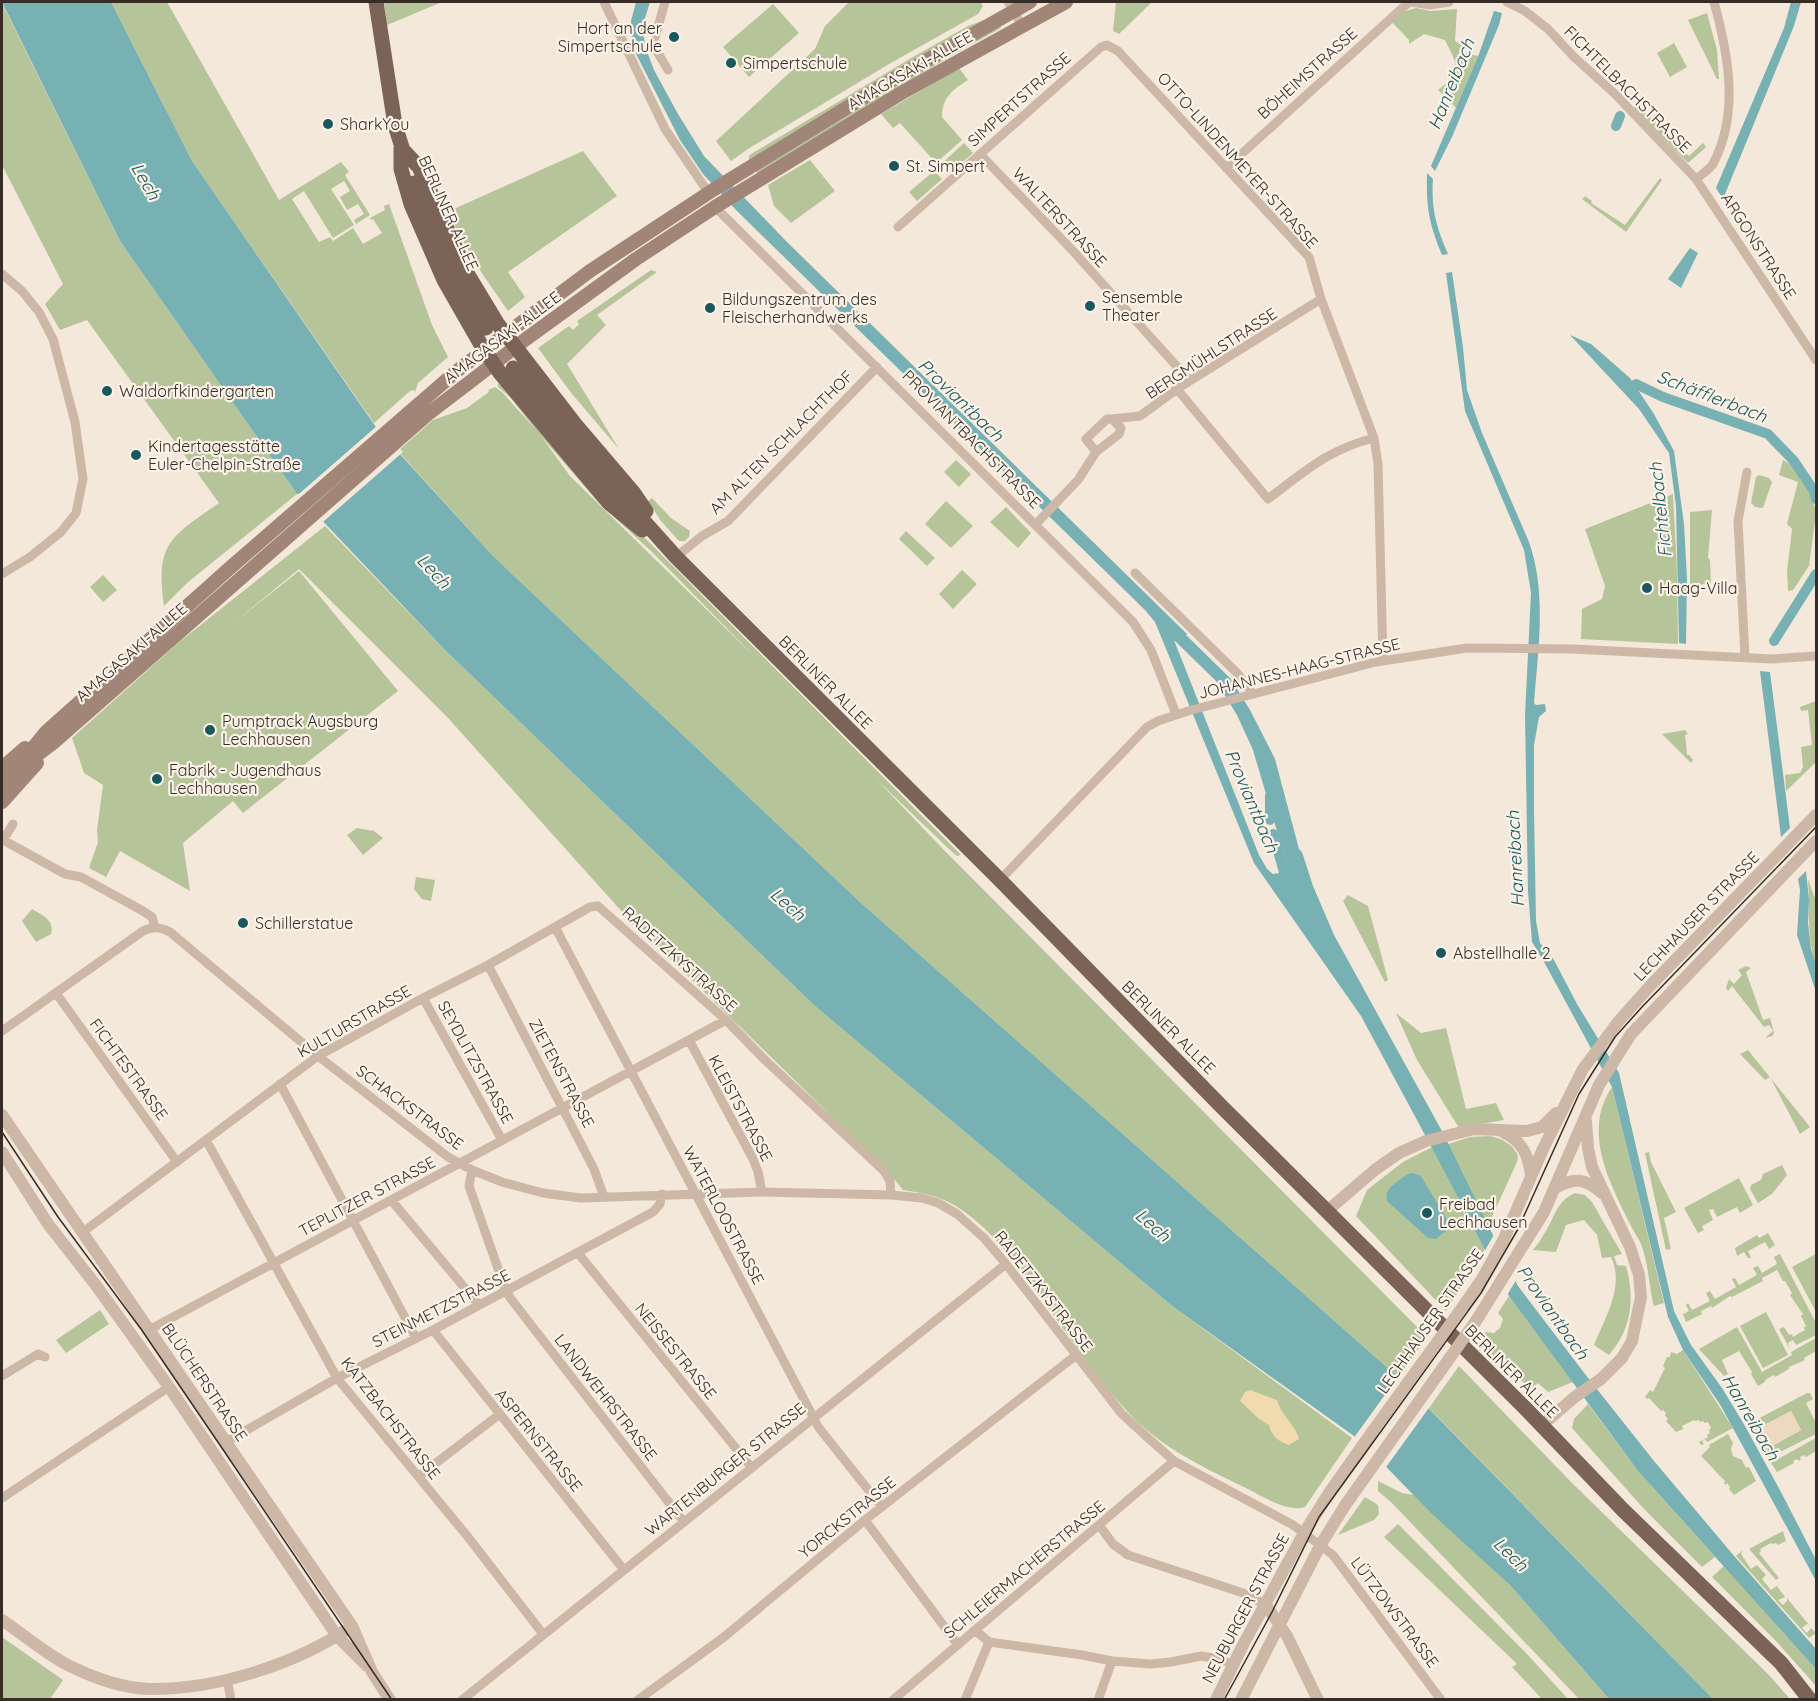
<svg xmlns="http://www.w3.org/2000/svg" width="1818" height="1701" viewBox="0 0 1818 1701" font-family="Quicksand,sans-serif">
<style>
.green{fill:#b6c499;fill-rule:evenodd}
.sand{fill:#f2daaf}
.plaza{fill:#edd9c0}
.water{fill:#77b1b3;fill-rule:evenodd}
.pier{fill:#f4e8db}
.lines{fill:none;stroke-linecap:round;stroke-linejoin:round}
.canal{stroke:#77b1b3;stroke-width:10}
.minor{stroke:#cdb7a6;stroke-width:9}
.tertiary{stroke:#cdb7a6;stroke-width:12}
.secondary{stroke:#a18677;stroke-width:14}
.primary{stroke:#7b6357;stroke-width:15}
.tram{stroke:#382c27;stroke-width:1.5}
.tertiary-bridge{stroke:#cdb7a6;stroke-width:12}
.poi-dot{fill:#19595d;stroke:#fbf2e8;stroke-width:2}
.labels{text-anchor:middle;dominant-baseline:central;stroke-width:4.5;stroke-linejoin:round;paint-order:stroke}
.poi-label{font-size:16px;fill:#382c27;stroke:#fbf2e8;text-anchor:start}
.street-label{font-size:16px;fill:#382c27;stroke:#fbf2e8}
.water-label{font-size:18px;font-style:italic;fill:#19595d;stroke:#fbf2e8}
</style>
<rect width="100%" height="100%" fill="#f4e8db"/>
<path class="green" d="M111 2H167L279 200 341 162 349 172 345 175 370 215 356 224 354 220 364 214 358 204 347 210 340 197 350 191 344 181 331 189 354 225 333 238 304 191 292 199 319 242 330 237 333 241 353 228 363 244 382 233 373 219 371 220 370 218 385 210 384 206 389 204 432 325 448 357 418 383 415 392 413 390 410 391 374 423 192 161Z
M384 2H442L387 25Z
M849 2H980L983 6 978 14 889 64 748 149 731 161 716 141 815 49 825 26Z
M1116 2H1152L1119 34 1113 31Z
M2 3 120 241 297 494 187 583 164 606C155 542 171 537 219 503L87 320 60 330 45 304 63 284 2 165Z
M773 4 799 33 749 77 723 47Z
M1416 8 1430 11 1457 9 1455 41 1464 46 1463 52 1478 56 1456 108 1438 90C1463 71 1457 64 1445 40L1424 34 1409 44V40L1389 19 1402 12Z
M1707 13 1717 50 1719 79H1717L1688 20Z
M984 20V22L749 161V156L751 154 913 57 968 26Z
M1000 25 1001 28C918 73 839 125 758 174L755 169 808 135Z
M1674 43 1687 67 1670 77 1657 53Z
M959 68 968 80C952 90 942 98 942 117L962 140 936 163 900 123 893 128 881 114Z
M1637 104 1689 156 1703 143 1706 147 1688 163 1633 108Z
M964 143 973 153 947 175 939 166Z
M583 151 617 196 508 272 525 297 508 311 479 269 447 212Z
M810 160 835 191 791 223 774 206 768 185Z
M934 171 942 179 917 201 909 192Z
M1660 178 1662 180 1626 232 1582 199 1587 195 1586 197 1592 201 1591 203 1625 225Z
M651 270 657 272 597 315 606 325 567 364 619 449 572 394 538 348 569 326 573 330 579 324 577 321Z
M498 383 506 389 640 533 961 855 957 856 949 849 876 779 944 850 1427 1337 1398 1377 861 903 493 556 398 451 433 420 467 408 489 392 488 390 495 387 503 393 535 429 510 397 498 387ZM541 436 598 502 653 553 754 656 570 476Z
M956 460 971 474 959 487 944 472Z
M1783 460 1792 465 1811 491 1816 513 1809 566 1793 590 1788 591 1787 572 1792 529 1787 524 1798 482 1779 475Z
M1759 475 1769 478 1772 482 1763 508 1755 507 1751 503 1756 477Z
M1673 494 1677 570 1678 644 1581 639 1582 609 1602 599 1605 586 1585 529Z
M652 498 671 518 690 531 689 537 685 541H679L661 521 648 501Z
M946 501 973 526 951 548 925 524Z
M1006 507 1031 533 1018 548 990 522Z
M1712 510 1708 558 1710 560 1711 584 1690 585V512Z
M325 526 444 649 815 1006 1172 1306 1352 1438 1305 1507C1287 1513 1262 1496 1246 1488 1202 1467 1158 1446 1125 1409 1090 1370 1062 1326 1031 1284 1010 1256 989 1228 959 1208 943 1197 923 1193 903 1190L886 1169 624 914 449 719 299 569 236 621 299 571 398 691 243 813 233 801 183 843 190 891 120 851 106 877 89 868 98 842 97 830 103 785 84 773 72 738 178 643Z
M906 531 935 558 927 566 899 539Z
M962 570 977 584 953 609 939 594Z
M103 575 117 590 103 602 90 587Z
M1816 701V762L1786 791 1785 775 1800 773 1803 767 1801 747 1812 745 1808 710 1801 711 1800 707Z
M1685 730 1688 734 1685 735 1687 755H1689L1693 760 1691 763 1662 734Z
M357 828 374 831 383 838 363 855 347 835Z
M416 877 435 880 431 901 422 899 414 889Z
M1808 879 1816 901V964C1806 936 1810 908 1808 879Z
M1348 895 1368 906 1388 980 1385 982 1343 901Z
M32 909C42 915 55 920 51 934L36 942 22 921Z
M1746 966 1751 968 1746 972 1763 1020 1770 1018 1774 1033 1772 1036 1765 1038 1773 1031 1769 1025 1764 1027 1732 986 1728 991 1726 988 1729 979 1734 984 1742 975 1738 970Z
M1396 1013 1421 1033 1446 1028 1466 1109 1496 1103 1504 1120 1459 1128 1417 1060Z
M1748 1050 1810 1127 1800 1134 1770 1077 1765 1080 1740 1054Z
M1612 1087 1664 1303 1654 1306 1653 1303C1649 1284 1648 1262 1641 1244 1638 1237 1633 1231 1630 1224 1609 1182 1582 1131 1612 1087Z
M1490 1136C1503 1139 1513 1144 1518 1156L1517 1162 1481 1241 1485 1249 1446 1311 1356 1216 1367 1190 1403 1162 1432 1147 1433 1149 1470 1137Z
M1649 1152 1651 1162 1676 1212 1664 1218 1671 1249 1666 1250 1645 1153Z
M1782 1165 1787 1175 1772 1194 1758 1203 1750 1189 1751 1185 1761 1180 1763 1174Z
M1739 1178 1753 1205 1740 1213 1737 1207 1717 1217 1713 1209 1709 1210 1713 1220 1702 1226 1704 1230 1698 1233 1684 1208Z
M1575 1193 1585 1195 1592 1202 1622 1254 1614 1256 1617 1265 1626 1266C1635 1298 1632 1329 1609 1355L1594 1345C1605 1318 1625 1286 1611 1257L1602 1258 1597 1235 1584 1220 1566 1225 1556 1252 1533 1250C1537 1245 1541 1240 1544 1234 1554 1219 1557 1200 1575 1193Z
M1768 1233 1775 1245 1769 1249 1765 1242 1748 1251 1751 1258H1748L1744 1252 1737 1256 1735 1248 1757 1235 1759 1238Z
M1780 1254 1816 1323V1335L1796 1345 1793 1340 1788 1343 1790 1349 1779 1329 1784 1327 1789 1335 1792 1334 1793 1337 1805 1330 1804 1327 1806 1326 1801 1316 1803 1314 1790 1295 1792 1293 1785 1281H1783L1777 1270 1762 1278 1763 1281 1732 1297 1730 1296 1712 1308 1711 1306 1701 1311 1702 1314 1686 1322 1683 1314 1689 1311 1686 1305 1688 1303 1692 1310 1710 1301 1706 1293 1710 1291 1715 1299 1736 1287 1732 1279 1735 1278 1739 1285 1757 1275 1753 1268 1758 1266 1762 1273 1777 1264 1774 1257Z
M1816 1254V1312L1792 1267Z
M1509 1296 1573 1382 1548 1392 1538 1383 1531 1389 1478 1342 1485 1332 1494 1333 1500 1328 1503 1319 1498 1313Z
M100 1310 109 1324 66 1353 56 1340Z
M1766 1312 1788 1355 1763 1368 1740 1326Z
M1737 1327 1762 1372 1792 1355 1791 1352 1816 1338V1351L1804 1358 1805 1360 1789 1367V1369L1775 1377 1774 1375 1765 1380V1382L1758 1386 1751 1374 1752 1372 1739 1351 1722 1360 1728 1374 1724 1376 1699 1349Z
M1683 1350 1733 1428 1707 1442 1705 1439 1702 1441 1704 1444 1701 1445 1699 1442 1708 1437 1707 1435 1710 1433 1709 1430 1711 1428 1708 1422 1705 1423 1703 1421 1700 1422 1699 1420 1695 1421 1694 1420 1682 1426 1683 1429 1676 1432 1666 1421 1668 1419 1665 1415 1666 1413 1663 1410 1661 1411 1649 1398 1647 1399 1645 1397 1650 1390 1653 1392 1665 1368 1663 1366 1667 1357H1670L1671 1352 1677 1354Z
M1459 1366 1571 1482 1769 1675 1790 1699H1713L1429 1408Z
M1807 1393H1810L1813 1399 1806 1403 1816 1423V1434L1768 1458 1752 1429 1756 1427 1755 1424 1751 1426 1750 1423ZM1791 1411 1801 1430 1767 1449 1756 1430Z
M1588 1404 1638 1471 1715 1557 1702 1567 1644 1509 1572 1428 1574 1419Z
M1728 1434 1733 1443 1731 1449 1733 1456 1742 1460 1746 1468 1749 1467 1756 1481 1734 1495 1729 1489 1730 1487 1727 1483 1725 1485 1724 1483 1725 1481C1716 1473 1710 1464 1701 1456L1710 1447 1709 1445Z
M1816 1438V1451L1806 1457 1804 1455 1800 1457 1801 1459 1799 1461 1797 1459 1793 1461 1794 1463 1777 1472 1771 1463Z
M1378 1481 1402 1493 1414 1495 1510 1585 1609 1699H1579L1392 1503 1378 1491Z
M1365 1497 1378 1505 1379 1514 1374 1520 1338 1535Z
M1398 1524 1527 1654 1568 1699H1542L1512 1667 1517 1664 1516 1663 1384 1537Z
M1783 1531 1786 1541 1778 1545 1776 1543 1773 1544 1771 1543 1760 1549 1761 1551 1759 1553 1779 1578 1776 1580 1749 1549Z
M1743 1550 1741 1554 1751 1569 1757 1565 1766 1575 1762 1579 1771 1590 1777 1586 1785 1597 1778 1600 1783 1605 1787 1601V1598L1809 1625 1807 1624 1802 1628 1807 1633 1811 1628 1816 1633 1809 1638 1736 1556Z
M1724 1566 1816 1669V1686L1775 1640 1712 1577Z
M2 1637 63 1680 50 1699H2Z"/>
<path class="sand" d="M1250 1390 1277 1400C1280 1414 1295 1424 1299 1439L1289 1445C1279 1442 1271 1436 1269 1425L1259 1419 1240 1401 1245 1392Z"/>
<path class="plaza" d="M1791 1411 1801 1430 1768 1448 1758 1428Z"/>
<path class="water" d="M2 2H111L192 161 378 430 493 556 861 903 1398 1377 1713 1699H1609L1510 1585 1431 1513 1361 1441 1172 1306 815 1006 444 649 297 494 120 241Z
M636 2H650L642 28 646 49 654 70 678 114 704 156 786 241 1187 634 1186 635 1231 679 1250 710 1275 759 1299 849 1302 852 1313 886 1334 935 1443 1133 1518 1286 1585 1374 1654 1461 1735 1557 1816 1649V1669L1638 1471 1509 1296 1439 1161 1361 1016 1254 863 1155 622 1145 610 736 210 703 174 680 140 632 46 631 21ZM1174 640 1216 681 1237 715 1253 750 1287 865 1284 872 1273 874 1267 869 1259 855Z
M1791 2H1801L1794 26 1723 199 1716 188 1784 28Z
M1494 11 1502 13 1499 25 1452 137 1435 171 1431 166 1479 54Z
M1427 173 1433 179C1431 209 1436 226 1448 254L1442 255C1429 224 1426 207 1427 173Z
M1690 248 1698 253 1681 288 1668 279Z
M1452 272 1463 347 1467 390 1482 433 1529 542C1547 593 1538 650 1534 703L1536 705 1545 704 1546 711 1539 717 1534 745V811L1536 921 1540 943 1554 960 1577 1004 1619 1073 1674 1311 1691 1345 1722 1388 1745 1426 1782 1494 1816 1560V1581L1721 1406 1683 1350 1668 1317 1612 1087 1543 960 1532 942 1528 891 1525 715 1531 593 1524 550 1465 411 1446 273Z
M1570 335 1591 344 1630 378 1654 414 1674 451 1684 524 1687 579 1686 644 1679 643 1676 506 1669 453 1639 409Z
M1760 671 1770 672 1790 828 1781 837Z
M1806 871 1809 900 1808 923 1811 949 1816 964V992L1797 935 1800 890 1798 879Z
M1412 1173 1421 1176 1449 1223 1447 1230 1436 1239 1428 1238 1387 1201C1383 1188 1399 1181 1408 1174Z"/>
<path class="pier" d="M378 425 403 452 324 521 322 525 295 496 300 493Z
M1496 1231 1518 1277 1506 1297 1483 1254Z
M1400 1374 1431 1405 1384 1470 1353 1439Z"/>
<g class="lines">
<path class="canal" d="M1616 126 1620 116
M1636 384 1663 397 1768 434 1794 461 1814 491 1816 499
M1774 641 1816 574
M1270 820V796
M1273 834 1284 872 1294 881"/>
<path class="minor" d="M604 2 665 129 708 192
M665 2 654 41 655 48 668 70
M1008 2 1022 26
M1411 2 1430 5 1449 2
M1507 2 1525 11 1548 29 1574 57 1615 94 1696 179 1816 360
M980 154 1073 251 1190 381
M1226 168 1409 2
M1696 179C1701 175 1709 170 1713 164 1740 113 1728 53 1714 2
M715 207 1133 622 1151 650 1176 714
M898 227 1101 47 1107 45 1118 51 1309 257 1321 299 1374 438 1378 464 1383 661
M2 274 22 291 39 312 53 339 75 422 83 479 76 513 61 532 30 557 2 574
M1177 389 1268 499C1304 472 1329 449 1374 438
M1112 419 1140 416 1177 389 1321 299
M1036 524 1078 480 1096 452 1119 434 1121 428 1112 419H1107L1086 439 1096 452
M676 557 702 536 728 521 877 367
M1135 573 1237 673 1252 693
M1745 657 1738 521 1747 472
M13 824 3 840 65 874 81 877 143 911 152 917 155 927
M1000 880 1147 727 1158 721 1188 711 1376 662 1467 648 1573 649 1771 659 1816 656
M555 927 819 1428 882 1507
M488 965 594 1169 604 1197
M56 993 177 1162
M423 998 502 1140
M2 1031 143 931C153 926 160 927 170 932L318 1056 448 1157 472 1170 502 1182 543 1193 581 1198 762 1192 891 1195 922 1198 938 1203 957 1214 984 1238 1006 1264 1121 1413 1147 1437 1174 1461 1293 1525 1333 1555 1441 1700
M689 1040 753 1159 758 1172 762 1192
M280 1084 416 1338
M206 1140 337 1378 468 1537 543 1634
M472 1170 469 1186 506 1291 511 1299 684 1522
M392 1201 479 1305
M83 1232 318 1056 423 998 488 965 590 907 598 906 726 1020 765 1060 884 1171 890 1181 891 1195
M578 1253 751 1467
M149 1330 726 1020
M433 1330 624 1570
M2 1376 38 1354 45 1357
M226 1442 337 1378 433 1330 653 1212 660 1204 662 1194
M419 1476 500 1414
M2 1498 169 1387
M865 1520 958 1645
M1099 1525 1113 1544 1128 1555 1243 1593 1266 1605
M975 1630 989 1642 1082 1655 1112 1661 1151 1664 1171 1662 1201 1656 1220 1659 1233 1665
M227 1679 231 1700
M462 1700 1006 1264
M638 1700 724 1637 865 1520 1075 1356
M893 1700 1174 1461
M965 1700 989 1642
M1098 1700 1112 1661"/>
<path class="tertiary" d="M2 1115 352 1626 372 1672 390 1700
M1503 1132C1522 1141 1528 1154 1531 1175
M2 1152 48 1224 95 1284 169 1387 337 1636 367 1666
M1555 1188C1574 1177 1585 1178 1602 1193
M1327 1211 1376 1169 1399 1153 1426 1141 1474 1129 1527 1131 1542 1127 1556 1113
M1462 1308 1482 1279 1504 1239 1543 1149 1583 1069 1618 1022 1650 986 1816 815
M1476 1321 1544 1212 1599 1085 1631 1034 1816 841
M1542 1425 1576 1396 1601 1379 1622 1358 1632 1341 1641 1297 1639 1275 1630 1247 1592 1167 1588 1148 1586 1121
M1266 1605 1287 1636 1318 1700
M2 1620C23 1634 52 1659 74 1668 97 1679 123 1688 149 1689 216 1690 297 1664 352 1626
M1216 1700 1244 1643 1304 1533 1329 1493 1372 1432
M1241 1700 1321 1544 1346 1504"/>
<path class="secondary" d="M2 768 25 748
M12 774 53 743 428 414 526 339 636 259 715 207 903 92 1066 2
M2 786 46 732 231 567 458 370 590 271 713 190 895 78 1030 2
M2 802 37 763"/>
<path class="primary" d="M376 2 395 125 405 157
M401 148V169L411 204 444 280 484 350 500 373 609 503 642 530
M401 148 419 167 468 275 497 323 575 424 633 492 646 511
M414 183 453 268 486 328
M513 368 565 433 676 557 1000 880 1222 1107 1526 1409 1623 1510 1781 1663 1810 1700"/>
<path class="tram" d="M2 1132 58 1217 141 1329 224 1451 392 1700
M1224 1700 1272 1612 1319 1517 1481 1293 1518 1229 1579 1094 1615 1037 1642 1007 1816 827"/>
<path class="tertiary-bridge" d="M1372 1432 1462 1308
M1346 1504 1476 1321"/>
</g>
<g class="poi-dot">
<circle cx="674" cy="37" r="6"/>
<circle cx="731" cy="63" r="6"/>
<circle cx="328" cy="124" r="6"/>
<circle cx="894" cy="166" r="6"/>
<circle cx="1090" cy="306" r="6"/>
<circle cx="710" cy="308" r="6"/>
<circle cx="107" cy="391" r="6"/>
<circle cx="136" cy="455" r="6"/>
<circle cx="1647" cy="588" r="6"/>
<circle cx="210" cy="730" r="6"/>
<circle cx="157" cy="779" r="6"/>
<circle cx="243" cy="923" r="6"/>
<circle cx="1441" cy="953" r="6"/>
<circle cx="1427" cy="1213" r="6"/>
</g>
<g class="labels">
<g class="poi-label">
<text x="662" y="28" text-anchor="end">Hort an der<tspan x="662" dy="18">Simpertschule</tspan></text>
<text x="743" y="63">Simpertschule</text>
<text x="340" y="124">SharkYou</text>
<text x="906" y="166">St. Simpert</text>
<text x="1102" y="297">Sensemble<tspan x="1102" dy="18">Theater</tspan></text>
<text x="722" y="299">Bildungszentrum des<tspan x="722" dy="18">Fleischerhandwerks</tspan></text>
<text x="119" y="391">Waldorfkindergarten</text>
<text x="148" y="446">Kindertagesstätte<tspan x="148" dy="18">Euler-Chelpin-Straße</tspan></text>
<text x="1659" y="588">Haag-Villa</text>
<text x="222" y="721">Pumptrack Augsburg<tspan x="222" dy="18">Lechhausen</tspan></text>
<text x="169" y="770">Fabrik - Jugendhaus<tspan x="169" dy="18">Lechhausen</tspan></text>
<text x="255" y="923">Schillerstatue</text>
<text x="1453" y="953">Abstellhalle 2</text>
<text x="1439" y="1204">Freibad<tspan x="1439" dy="18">Lechhausen</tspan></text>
</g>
<g class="street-label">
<text transform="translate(910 70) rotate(-30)">AMAGASAKI-ALLEE</text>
<text transform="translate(1307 73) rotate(-42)">BÖHEIMSTRASSE</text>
<text transform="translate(1628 89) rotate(45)">FICHTELBACHSTRASSE</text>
<text transform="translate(1019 99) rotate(-42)">SIMPERTSTRASSE</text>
<text transform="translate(1238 160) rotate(48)">OTTO-LINDENMEYER-STRASSE</text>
<text transform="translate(449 213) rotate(66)">BERLINER ALLEE</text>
<text transform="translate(1060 217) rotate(47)">WALTERSTRASSE</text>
<text transform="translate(1759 246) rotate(57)">ARGONSTRASSE</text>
<text transform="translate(502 337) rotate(-37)">AMAGASAKI-ALLEE</text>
<text transform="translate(1211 353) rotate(-33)">BERGMÜHLSTRASSE</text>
<text transform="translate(972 439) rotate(45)">PROVIANTBACHSTRASSE</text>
<text transform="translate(781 442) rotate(-45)">AM ALTEN SCHLACHTHOF</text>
<text transform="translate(131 652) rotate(-41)">AMAGASAKI-ALLEE</text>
<text transform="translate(1299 668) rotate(-14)">JOHANNES-HAAG-STRASSE</text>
<text transform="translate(826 682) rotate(45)">BERLINER ALLEE</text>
<text transform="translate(1696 916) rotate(-46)">LECHHAUSER STRASSE</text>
<text transform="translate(680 959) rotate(42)">RADETZKYSTRASSE</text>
<text transform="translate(354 1021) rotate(-30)">KULTURSTRASSE</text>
<text transform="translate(1169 1027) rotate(45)">BERLINER ALLEE</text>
<text transform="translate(476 1062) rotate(61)">SEYDLITZSTRASSE</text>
<text transform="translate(129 1069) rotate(54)">FICHTESTRASSE</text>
<text transform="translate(562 1073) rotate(62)">ZIETENSTRASSE</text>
<text transform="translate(410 1107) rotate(37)">SCHACKSTRASSE</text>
<text transform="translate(741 1108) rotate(62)">KLEISTSTRASSE</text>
<text transform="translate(367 1196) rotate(-28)">TEPLITZER STRASSE</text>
<text transform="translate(724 1215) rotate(62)">WATERLOOSTRASSE</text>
<text transform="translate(1044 1291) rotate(52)">RADETZKYSTRASSE</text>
<text transform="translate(441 1308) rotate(-27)">STEINMETZSTRASSE</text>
<text transform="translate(1430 1321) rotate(-55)">LECHHAUSER STRASSE</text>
<text transform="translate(676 1351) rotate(51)">NEISSESTRASSE</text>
<text transform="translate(1512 1371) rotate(45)">BERLINER ALLEE</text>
<text transform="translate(205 1382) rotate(56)">BLÜCHERSTRASSE</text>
<text transform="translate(606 1397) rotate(52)">LANDWEHRSTRASSE</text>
<text transform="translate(391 1418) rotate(52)">KATZBACHSTRASSE</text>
<text transform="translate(539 1440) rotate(51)">ASPERNSTRASSE</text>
<text transform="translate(725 1469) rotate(-39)">WARTENBURGER STRASSE</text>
<text transform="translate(847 1517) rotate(-39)">YORCKSTRASSE</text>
<text transform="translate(1024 1569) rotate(-40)">SCHLEIERMACHERSTRASSE</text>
<text transform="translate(1245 1608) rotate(-62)">NEUBURGER STRASSE</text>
<text transform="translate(1395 1612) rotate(53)">LÜTZOWSTRASSE</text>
</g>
<g class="water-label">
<text transform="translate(1451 84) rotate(-68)">Hanreibach</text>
<text transform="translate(146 181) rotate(60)">Lech</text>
<text transform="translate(1712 396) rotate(21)">Schäfflerbach</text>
<text transform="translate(961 400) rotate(44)">Proviantbach</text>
<text transform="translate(1660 510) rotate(-96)">Fichtelbach</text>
<text transform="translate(434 571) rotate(47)">Lech</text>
<text transform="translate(1252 801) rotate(67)">Proviantbach</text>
<text transform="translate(1515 859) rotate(-93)">Hanreibach</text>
<text transform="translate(788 904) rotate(41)">Lech</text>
<text transform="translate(1153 1225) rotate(41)">Lech</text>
<text transform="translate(1553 1312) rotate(55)">Proviantbach</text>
<text transform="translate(1751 1417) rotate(60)">Hanreibach</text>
<text transform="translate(1511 1554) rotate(44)">Lech</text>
</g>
</g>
<rect width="1818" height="1701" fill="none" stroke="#382c27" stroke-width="6"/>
</svg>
